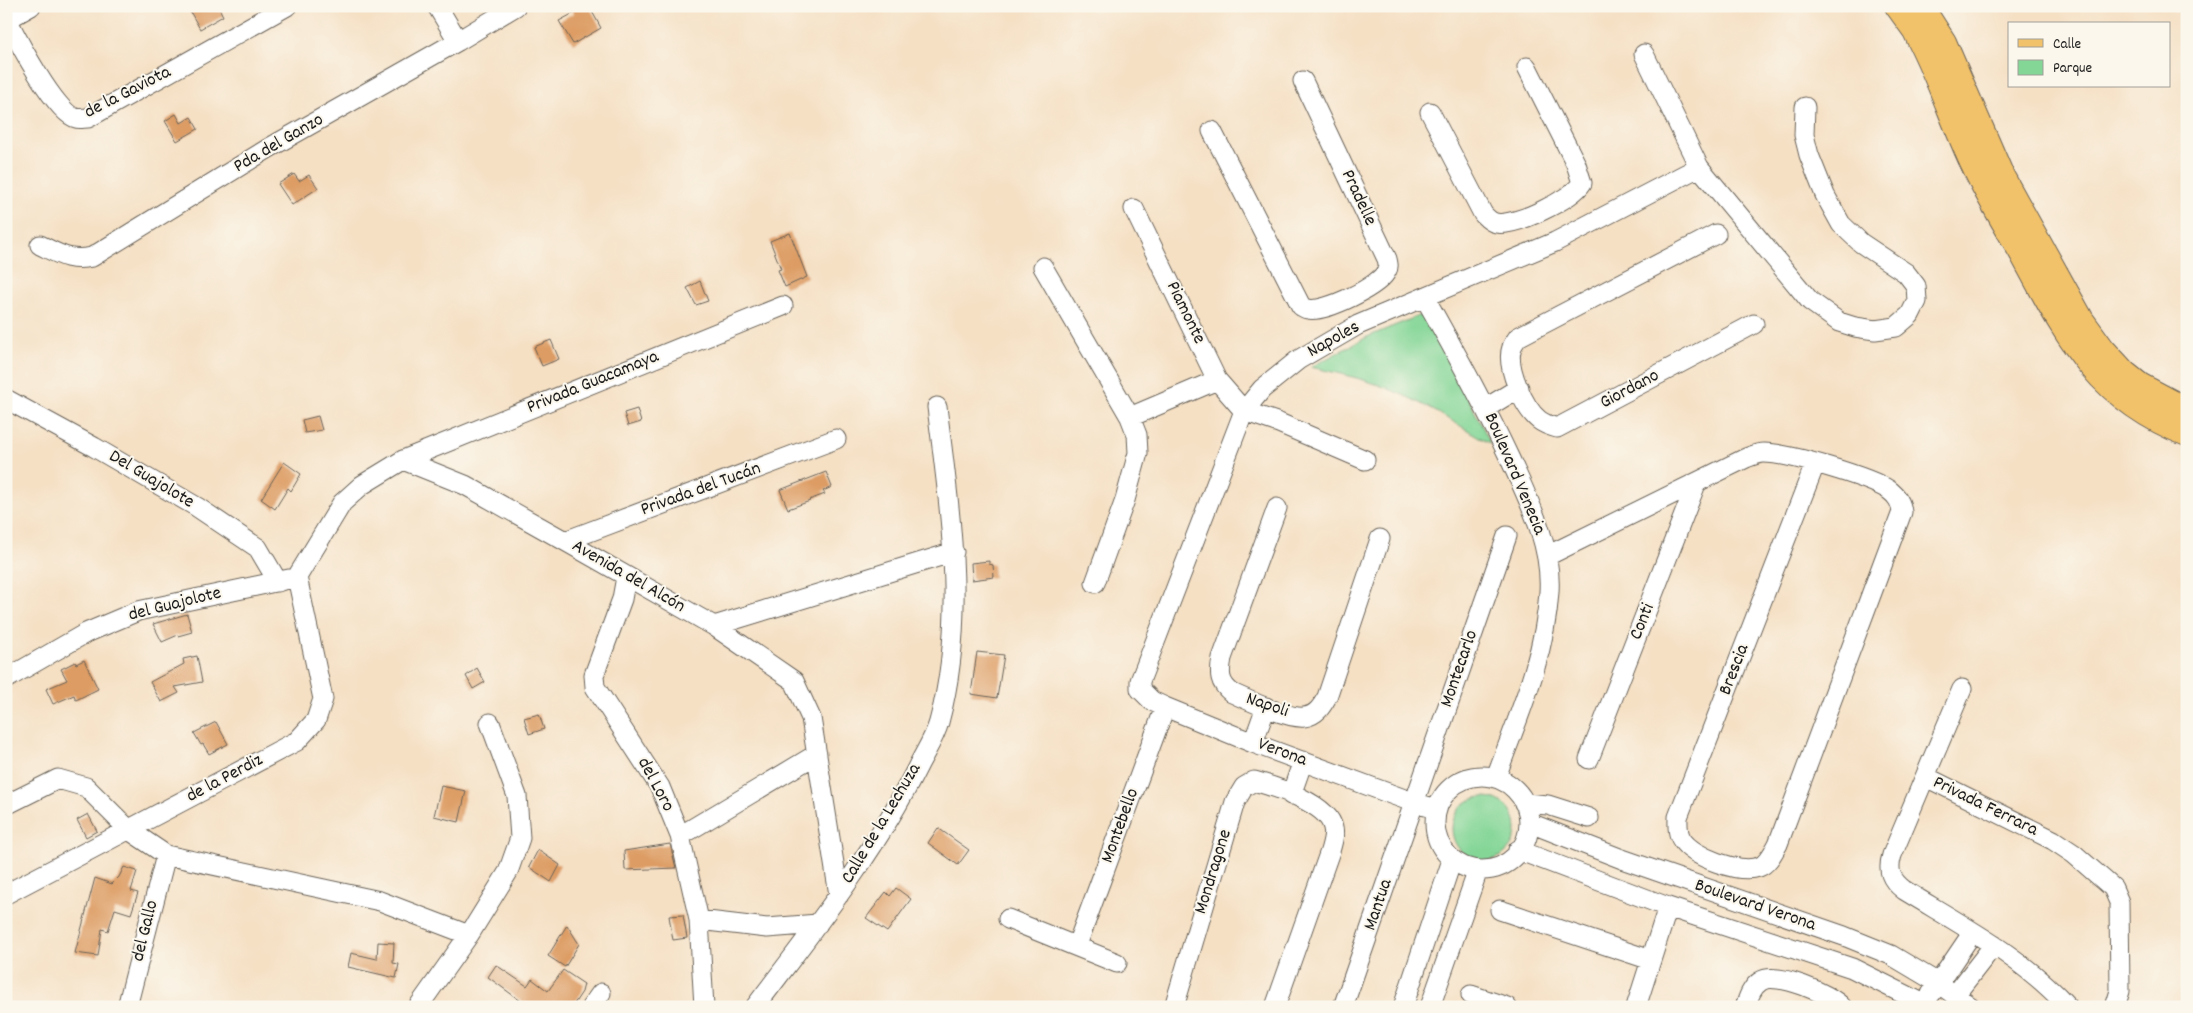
<svg xmlns="http://www.w3.org/2000/svg" width="2193" height="1013" viewBox="0 0 2193 1013" font-family="Dekko,sans-serif">
<style>
.green{fill:#84d697;stroke:#50795a}
.building{fill:#dd9c63}
.lines{fill:none;stroke-linecap:round;stroke-linejoin:round}
.minor-casing{stroke:#686157;stroke-width:21}
.major-casing{stroke:#686157;stroke-width:26}
.minor{stroke:#fff;stroke-width:19}
.major{stroke:#f2c26a;stroke-width:24}
.labels{text-anchor:middle;dominant-baseline:central;stroke-width:4;stroke-linejoin:round;paint-order:stroke}
.street-label{font-size:19px;fill:#1c1c1c;stroke:#fbf7ec}
</style>
<rect width="100%" height="100%" fill="#fbf7ec"/>
<filter id="ink" filterUnits="userSpaceOnUse"><feTurbulence type="fractalNoise" baseFrequency=".02" numOctaves="2"/><feDisplacementMap in="SourceGraphic" scale="10" xChannelSelector="R" yChannelSelector="G"/><feConvolveMatrix kernelMatrix="1 2 1 2 8 2 1 2 1" color-interpolation-filters="sRGB"/></filter>
<filter id="wash" filterUnits="userSpaceOnUse"><feTurbulence type="fractalNoise" baseFrequency=".0096" numOctaves="4" result="noise"/><feDisplacementMap in="SourceGraphic" scale="20" xChannelSelector="R" yChannelSelector="G"/><feGaussianBlur stdDeviation="1.12" result="paint"/><feColorMatrix in="noise" values="0 0 0 0 0 0 0 0 0 0 0 0 0 0 0 0 0 1.4 0 .05"/><feComposite in="paint" operator="in"/></filter>
<g filter="url(#wash)">
<rect width="100%" height="100%" fill="#f5e0c4"/>
<path class="green" d="M1423 314 1428 318 1491 444C1450 420 1407 392 1360 379 1344 374 1327 371 1311 367L1367 337Z
M1452 829a32 32 0 1 1 64 0a32 32 0 1 1-64 0Z"/>
<g id="blocks">
<path class="building" d="M187 6H218L223 16 200 29Z
M579 6H589L601 28 573 44 559 21 574 13 572 10Z
M176 114 181 123 191 117 198 129 177 141 165 121Z
M294 174 299 181 309 175 318 188 292 205 278 184Z
M790 233 807 277 785 287 778 270 781 269 770 241Z
M700 281 708 301 696 305 687 288Z
M551 340 559 359 542 366 534 347Z
M637 409 641 422 628 426 624 413Z
M318 416 322 430 305 433 302 420Z
M284 462 301 474 291 491 288 488 275 509 261 499Z
M826 472 832 487 823 491 825 494 809 500 810 501 788 509 780 490Z
M989 561V564L993 565 994 577 972 580 971 563Z
M187 614 192 632 178 636V635L162 642 153 624Z
M977 652 1004 655 997 698 971 694Z
M197 656 202 682 175 687 179 693 161 702 150 682 184 664 183 659Z
M84 660 98 689 76 700 74 695 53 704 46 689 67 680 61 669 75 662 76 664Z
M477 668 485 682 473 689 466 676Z
M539 714 544 729 529 734 524 718Z
M216 722 228 744 209 754 203 744 201 745 194 733Z
M441 786 466 791 459 822 434 816Z
M88 814 97 831 86 837 77 820Z
M938 828 969 850 958 865 928 843Z
M670 844 676 868 625 870 624 851Z
M538 850 560 865 551 882 529 867Z
M124 867 137 871 131 891 138 893 131 914 115 909 108 931 102 929 98 956 75 953 95 878 112 884 119 877Z
M896 888 911 899 887 932 866 918 886 892 890 896Z
M683 915 687 938 673 940 669 916Z
M567 925 579 944 565 967 548 956Z
M378 942 394 943 393 963 399 964 396 978 348 967 351 953 377 959Z
M496 965 527 986 532 979 548 991 563 970 584 984 582 992 572 1007H529L488 977Z"/>
</g>
</g>
<g filter="url(#ink)">
<use href="#blocks" fill-opacity="0" stroke="#686157" stroke-width="1"/>
<g class="lines">
<g class="minor-casing">
<path id="minor" d="M437 6 458 41
M7 19C17 39 56 114 76 118 79 119 84 118 88 118L287 6
M6 20 31 6
M1644 54 1699 167 1810 301 1839 322 1855 327 1875 330 1896 327 1910 315 1917 301 1916 286 1906 273 1861 243 1841 224 1825 195 1809 155 1804 135 1805 107
M1430 112 1483 214C1487 218 1490 222 1496 223 1515 227 1572 199 1582 183L1576 164 1527 67
M1212 131 1301 306C1303 307 1305 309 1308 309 1324 313 1381 286 1387 270 1389 267 1388 263 1387 259L1303 81
M1134 209 1217 380 1244 411 1279 423 1365 460
M1716 234 1518 337C1516 340 1513 344 1512 347 1505 366 1524 408 1539 420 1544 424 1550 426 1557 428L1754 324
M40 245C59 254 70 262 92 257L269 148 458 41 516 6
M1043 267 1130 417 1137 435 1138 453 1125 500 1095 583
M1425 298C1455 351 1484 404 1510 459 1529 501 1552 545 1549 592 1545 657 1518 717 1496 777
M6 399 94 447 197 507 258 548 278 582
M1486 408 1519 388
M1130 417 1217 380
M403 460 465 485 565 541 714 626 794 681 811 718 839 895
M1277 508 1222 658C1219 674 1219 683 1232 693 1248 700 1288 719 1304 717 1316 716 1322 706 1327 697L1380 539
M565 541 836 439
M1547 556 1746 458C1751 456 1758 453 1764 453 1788 453 1869 477 1889 490 1897 496 1901 502 1902 512L1778 844C1774 851 1768 864 1759 867 1739 874 1693 857 1682 840 1677 833 1678 825 1678 817L1815 464
M297 577 342 503 362 485 403 460 783 306
M626 577 622 599 594 675 595 687 660 787 680 836 699 920 704 1007
M714 626 954 552
M6 679 86 633 138 611 289 579
M1962 689 1892 855C1887 871 1891 880 1904 890 1961 925 2023 957 2068 1007
M1253 743 1266 707
M1589 759 1696 484
M1435 823a47 47 0 1 1 94 0a47 47 0 1 1-94 0Z
M1926 777 2053 840 2074 854 2113 888 2119 902 2120 991 2115 1007
M1291 795 1303 761
M1524 803 1548 805 1589 818
M6 805 58 779 86 787 129 830 166 855 380 901 469 935
M1437 809 1415 803 1253 743 1165 707 1152 701 1140 689V681L1147 663 1244 411 1262 389 1298 360 1358 325 1555 242 1699 167
M1530 823 1622 859 1844 936 1891 955 1938 983 1971 1007
M680 836 817 754
M1518 850 1668 907 1852 968 1930 1007
M6 894 297 741 316 720 323 699 297 577
M1500 910 1651 960
M1008 919 1117 963
M699 920 767 928 818 924
M1077 945 1165 707
M1931 994 1973 932
M1471 995 1507 1007
M1955 995 1994 945
M127 1007 166 855
M418 1007 469 935 508 872 520 838 517 796 490 723
M591 1007 601 993
M755 1007C813 930 875 853 918 766 925 752 935 737 939 722 967 619 950 512 937 407
M1174 1007 1235 802 1244 787 1254 781C1276 787 1329 804 1333 828 1335 835 1332 844 1330 851L1275 1007
M1343 1007 1507 536
M1403 1007 1452 860
M1430 1007 1478 870
M1636 1007 1668 907
M1745 1007C1748 998 1752 986 1761 981 1776 971 1831 994 1842 1007"/>
</g>
<g class="major-casing">
<path id="major" d="M1897 6 1915 31 1925 52C1941 86 1953 120 1968 154 1983 189 2003 221 2022 254 2066 335 2095 398 2187 434
M1921 6 1944 42 2002 176 2082 320 2103 349 2125 373 2140 385 2187 410"/>
</g>
<use href="#minor" class="minor"/>
<use href="#major" class="major"/>
</g>
</g>
<g class="labels">
<g class="street-label">
<text transform="translate(128 93) rotate(-27)">de la Gaviota</text>
<text transform="translate(279 144) rotate(-30)">Pda del Ganzo</text>
<text transform="translate(1358 198) rotate(65)">Pradelle</text>
<text transform="translate(1185 313) rotate(64)">Piamonte</text>
<text transform="translate(1334 340) rotate(-29)">Napoles</text>
<text transform="translate(593 383) rotate(-22)">Privada Guacamaya</text>
<text transform="translate(1630 390) rotate(-28)">Giordano</text>
<text transform="translate(1514 474) rotate(67)">Boulevard Venecia</text>
<text transform="translate(151 480) rotate(31)">Del Guajolote</text>
<text transform="translate(701 490) rotate(-20)">Privada del Tucán</text>
<text transform="translate(628 577) rotate(30)">Avenida del Alcón</text>
<text transform="translate(175 605) rotate(-14)">del Guajolote</text>
<text transform="translate(1643 622) rotate(-68)">Conti</text>
<text transform="translate(1460 669) rotate(-71)">Montecarlo</text>
<text transform="translate(1735 670) rotate(-69)">Brescia</text>
<text transform="translate(1267 706) rotate(19)">Napoli</text>
<text transform="translate(1282 753) rotate(20)">Verona</text>
<text transform="translate(225 779) rotate(-28)">de la Perdiz</text>
<text transform="translate(655 785) rotate(62)">del Loro</text>
<text transform="translate(1985 807) rotate(26)">Privada Ferrara</text>
<text transform="translate(882 824) rotate(-59)">Calle de la Lechuza</text>
<text transform="translate(1121 826) rotate(-70)">Montebello</text>
<text transform="translate(1214 872) rotate(-73)">Mondragone</text>
<text transform="translate(1379 905) rotate(-71)">Mantua</text>
<text transform="translate(1755 906) rotate(19)">Boulevard Verona</text>
<text transform="translate(146 931) rotate(-76)">del Gallo</text>
</g>
</g>
<rect width="2193" height="1013" fill="none" stroke="#fbf7ec" stroke-width="25"/>
<rect x="2008" y="22" width="162" height="65" fill="#fbf7ec" stroke="#a29f99"/>
<rect x="2018" y="39" width="25" height="8" fill="#f2c26a" stroke="#a29f99"/>
<text x="2053" y="48" font-size="15" fill="#1c1c1c">Calle</text>
<rect x="2018" y="60" width="25" height="15" fill="#84d697" stroke="#a29f99"/>
<text x="2053" y="72" font-size="15" fill="#1c1c1c">Parque</text>
</svg>
